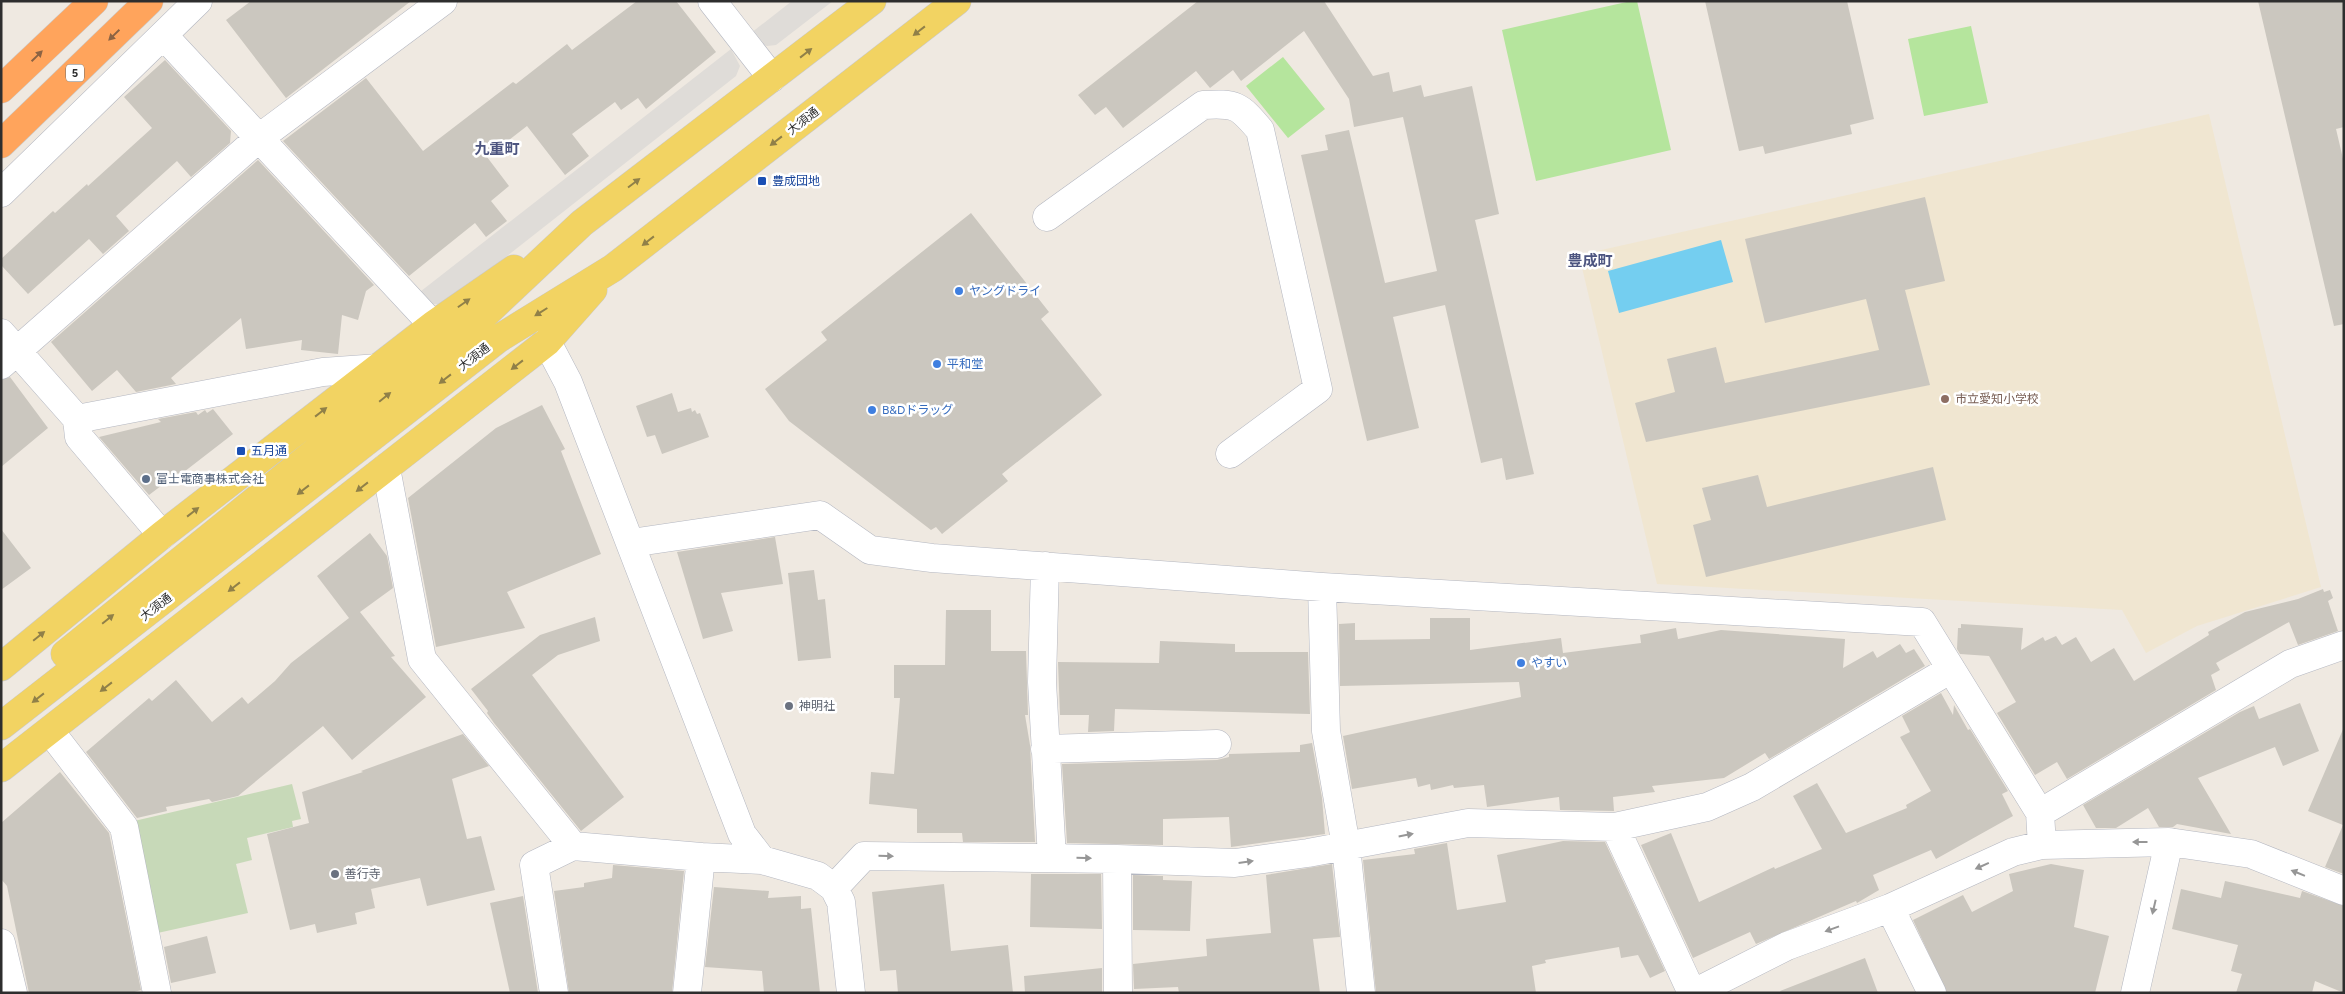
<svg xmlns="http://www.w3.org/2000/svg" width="2345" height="994" viewBox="0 0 2345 994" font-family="Figtree,'Noto Sans JP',sans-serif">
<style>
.education{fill:#f0e6d1}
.green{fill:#b5e59d}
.cemetery{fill:#c7d9b8}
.plaza{fill:#dfdcd8}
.water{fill:#74cef0}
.building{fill:#cbc7bf}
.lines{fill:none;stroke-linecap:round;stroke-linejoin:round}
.minor-casing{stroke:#b4b7c1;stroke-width:29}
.major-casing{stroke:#c9c9c9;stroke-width:29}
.highway-casing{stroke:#c9c9c9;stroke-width:29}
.minor{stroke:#fff;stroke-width:28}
.major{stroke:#f2d362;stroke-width:28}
.highway{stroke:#ffa45c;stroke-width:28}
.oneway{fill:#908048}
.oneway2{fill:#8c6343}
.oneway3{fill:#969696}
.transit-dot{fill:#1a4fb4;stroke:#fff;stroke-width:2}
.shop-dot{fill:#3f7fe0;stroke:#fff;stroke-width:2}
.education-dot{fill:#8d6e63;stroke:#fff;stroke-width:2}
.service-dot{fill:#5c6f8a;stroke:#fff;stroke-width:2}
.worship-dot{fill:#6b7280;stroke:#fff;stroke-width:2}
.labels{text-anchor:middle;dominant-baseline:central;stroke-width:5;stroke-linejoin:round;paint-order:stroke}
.shield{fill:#fff;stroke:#6d6d6d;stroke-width:1}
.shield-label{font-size:11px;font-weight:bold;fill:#2e2e2e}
.street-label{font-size:12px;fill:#2e2e2e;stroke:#fff}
.transit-label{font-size:12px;fill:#164399;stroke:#fff;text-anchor:start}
.shop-label{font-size:12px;fill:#366cbe;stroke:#fff;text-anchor:start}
.education-label{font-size:12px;fill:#785e54;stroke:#fff;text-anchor:start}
.service-label{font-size:12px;fill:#4e5e75;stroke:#fff;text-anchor:start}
.worship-label{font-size:12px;fill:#5b616d;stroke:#fff;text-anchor:start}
.quarter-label{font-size:15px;font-weight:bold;fill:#4d5580;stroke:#fff}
</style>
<rect width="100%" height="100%" fill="#efe9e1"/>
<path class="education" d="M2209 114 2321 587 2197 626 2146 653 2122 610 1657 584 1579 255Z"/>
<path class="green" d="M1631 1H1637L1671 150 1536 181 1502 30Z
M1971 26 1988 103 1924 116 1908 39Z
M1283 57 1325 109 1288 138 1246 86Z"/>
<path class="cemetery" d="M292 784 301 819 292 821 293 827 247 838 252 860 236 864 248 913 153 934 130 822Z"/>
<path class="plaza" d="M792 1H833L776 45 767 46 760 44 751 33Z
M731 49 740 66 736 76 451 300 439 304H430L416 295Z"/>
<path class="water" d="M1721 240 1733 282 1619 313 1608 271Z"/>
<path class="building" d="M251 1H411L286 98 226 20Z
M637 1H676L716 52 646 109 638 98 621 110 615 102 572 134 589 156 565 175 527 126 487 157 509 186 491 201 507 221 486 237 475 223 409 276 283 141 366 78 423 151 513 82 516 84 567 44 572 50Z
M1198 1H1324L1373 76 1389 72 1393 92 1421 85 1424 97 1472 86 1499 214 1475 220 1534 474 1506 480 1502 458 1481 463 1445 305 1393 317 1419 428 1367 441 1301 155 1328 150 1325 135 1349 130 1385 283 1437 271 1403 117 1354 127 1349 99 1304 31 1241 81 1233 70 1210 88 1196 71 1123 128 1106 107 1095 115 1078 95Z
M1705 1H1847L1874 119 1850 125 1852 134 1765 154 1763 146 1739 151Z
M2258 1H2344V127L2336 129 2344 163V324L2334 326Z
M165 60 231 131 230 143 191 177 177 161 116 216 129 231 103 254 89 239 28 294 1 265V259L53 211 55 213 87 184 88 186 152 128 124 97Z
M258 160 374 285 366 291 358 320 342 315 338 354 301 350 302 340 246 349 241 318 171 378 176 384 136 392 117 370 92 391 51 342Z
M1925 197 1945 281 1905 290 1930 385 1646 442 1635 403 1675 392 1667 359 1716 347 1725 383 1879 350 1866 299 1765 323 1745 239Z
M971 213 1049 312 1041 319 1102 395 1002 474 1008 481 942 534 936 527 931 530 789 421 765 389 827 340 821 332Z
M10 377 48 428 1 467V380Z
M672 393 678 412 691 408 692 412 695 410 697 414 700 413 709 437 662 454 655 435 647 437 636 406Z
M542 405 565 449 561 451 601 554 507 592 525 628 436 647 408 498 496 428Z
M213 409 233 434 180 475 178 473 149 495 99 437 161 422 158 419 196 412 198 415 205 410 207 413Z
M1933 467 1946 520 1706 577 1693 525 1711 520 1702 488 1758 475 1767 507Z
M1 529 31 568 1 590Z
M370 533 387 556 393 588 360 612 395 656 391 657 426 697 352 760 323 726 238 796 212 802 209 799 166 807 167 811 137 818 86 752 149 698 152 701 176 680 212 722 242 697 248 704 275 681 291 663 349 618 317 576Z
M775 537 783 584 721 593 733 631 703 639 677 552Z
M814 570 818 600 825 599 831 658 798 661 788 573Z
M2323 589 2324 592 2330 590 2333 598 2328 601 2338 631 2298 645 2289 622 2216 663 2220 670 2211 675 2216 690 2067 779 2057 762 2035 775 1997 713 2016 702 1989 656 1960 654 1957 649 1958 628H1961V624L2023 628 2021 650 2043 637 2045 641 2056 636 2062 645 2076 637 2091 662 2114 648 2134 681 2209 635 2208 632 2245 612 2298 599Z
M946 610H991V651H1026L1028 715H1025L1030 745 1035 842H963L962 833H917V809L869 804 871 772 894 774 900 698H894V665H945Z
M595 617 600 641 558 655 532 675 624 797 581 831 494 723 487 713 488 711 471 689 540 635Z
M1430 618H1470V650L1561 638 1563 653 1641 643 1640 635 1676 628 1678 639 1721 630 1845 639 1843 668 1873 651 1877 658 1900 644 1906 653 1914 649 1925 666 1769 759 1765 753 1724 778 1652 786 1655 792 1613 797 1614 811 1560 810 1559 797 1487 807 1484 785 1454 788 1453 785 1431 790 1430 784 1418 787 1416 778 1352 789 1343 736 1521 697 1519 682 1340 686 1339 624 1355 623V640L1430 639Z
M1160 641 1235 644V652H1308L1310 714 1115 709 1114 731 1088 732 1089 715H1060L1058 662 1159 663Z
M1941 693 1953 715 1954 705 1968 730 1970 729 2008 791 2002 794 2013 816 1936 859 1931 850 1873 875 1879 890 1857 903 1856 901 1756 944 1750 932 1693 958 1641 845 1671 833 1699 902 1774 867 1775 869 1822 849 1793 796 1817 783 1846 833 1907 808 1906 805 1931 791 1900 737 1910 732 1902 716Z
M2300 703 2319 751 2283 766 2275 747 2198 778 2231 834 2177 824 2173 827H2159L2148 808 2116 828H2096L2083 805 2240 712 2254 706 2259 719Z
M2344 727V874L2325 867 2343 825 2308 811Z
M463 734 489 766 452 779 467 839 481 836 495 890 427 906 420 878 371 889 375 908 355 913 357 924 317 933 315 924 290 930 267 834 309 823 302 792 363 772 361 771Z
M1312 743 1322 798 1325 834 1231 847 1229 817 1163 819V845L1067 843 1062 764 1217 760 1229 757V754L1300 752V745Z
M60 772 109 833 141 990 131 993H29L7 886 1 879V823Z
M1563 841 1605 842 1665 971 1650 978 1638 955 1621 958 1619 947 1545 960 1546 963 1532 966 1536 993H1376L1363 860 1415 854 1414 849 1447 843 1457 910 1506 902 1497 855Z
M1332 864 1340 937 1313 939 1320 993H1179L1178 987 1134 989 1133 964 1207 956 1206 939 1271 933 1266 875Z
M2051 864 2084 870 2074 927 2109 936 2095 993H1947L1913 920 1963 895 1972 912 2013 891 2009 874Z
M613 865 684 871 672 993H569L554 891 584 887V883L612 878Z
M1031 874H1101L1102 929 1030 927Z
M1133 875 1163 876V880L1192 881 1190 931 1133 930Z
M2225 881 2300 898 2302 891 2344 906V993L2315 981 2312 993H2236L2242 974 2231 971 2238 945 2172 929 2181 889 2221 898Z
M944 884 951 951 1008 945 1013 993H898L896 970 880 971 872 892Z
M714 887 769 891 768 898 801 896V909L811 908 820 993H764L762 971 705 967Z
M523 896 538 993H510L490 903Z
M207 936 216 973 171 983 164 947Z
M1865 958 1878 993H1781L1780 991Z
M1102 968V993H1025L1024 976Z"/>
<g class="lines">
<g class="minor-casing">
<path id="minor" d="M712 1 772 78
M164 36 433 325
M1 193 198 1
M1047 217 1203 105C1236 103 1239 105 1260 130L1318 389 1230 454
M1 333 77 419 79 437 162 535
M547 342 568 382 742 834 762 860
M1 365 259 138 443 1
M77 419 323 372 379 368
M386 468 422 659 573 846 701 857 762 860 818 876 834 888 841 902 851 993
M631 543 820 515 870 550 932 558 1322 587 1922 622 2040 813 2042 845
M1045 566 1042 682 1052 858
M1322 587 1326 731 1346 846 1361 993
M50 731 124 827 157 993
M1045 749 1217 744
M2040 813 2290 664 2344 645
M1615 827 1692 993
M1117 859 1118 993
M834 888 864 856 1117 859 1235 863 1308 853 1468 823 1615 827 1707 807 1752 787 1951 669
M1890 908 1932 993
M1 943 13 993
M554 993 534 865 573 846
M687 993 701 857
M1694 993 1787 946 1890 908 2013 852 2042 845 2169 842 2251 854 2344 891
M2135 993 2169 842"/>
</g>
<g class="major-casing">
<path id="major" d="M65 654 481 318 582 223 872 1
M1 667 162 535 433 325 514 269
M1 726 498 339 613 268 957 1
M1 768 547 342 593 290"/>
</g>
<g class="highway-casing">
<path id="highway" d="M1 89 94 1
M1 144 149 1"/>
</g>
<use href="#minor" class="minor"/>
<use href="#major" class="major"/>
<use href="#highway" class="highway"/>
</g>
<defs><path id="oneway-solid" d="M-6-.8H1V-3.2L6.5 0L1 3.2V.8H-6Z" transform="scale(1.25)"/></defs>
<g class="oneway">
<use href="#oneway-solid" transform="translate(919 31) rotate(142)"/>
<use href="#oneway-solid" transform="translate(806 53) rotate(-38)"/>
<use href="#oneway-solid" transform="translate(776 141) rotate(142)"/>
<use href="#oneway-solid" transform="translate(634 183) rotate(-37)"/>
<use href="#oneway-solid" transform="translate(648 241) rotate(142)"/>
<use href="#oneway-solid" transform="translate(464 303) rotate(-35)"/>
<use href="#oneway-solid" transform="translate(541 312) rotate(148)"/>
<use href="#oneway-solid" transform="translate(517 365) rotate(142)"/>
<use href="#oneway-solid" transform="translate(445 379) rotate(142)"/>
<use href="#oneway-solid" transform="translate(385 397) rotate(-39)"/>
<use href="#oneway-solid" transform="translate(321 412) rotate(-38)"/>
<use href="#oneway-solid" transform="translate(362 487) rotate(142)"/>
<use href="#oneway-solid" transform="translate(303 490) rotate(142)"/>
<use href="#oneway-solid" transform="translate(193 512) rotate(-38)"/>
<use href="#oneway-solid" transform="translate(234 587) rotate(142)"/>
<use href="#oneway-solid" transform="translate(108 619) rotate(-39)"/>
<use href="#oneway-solid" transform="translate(39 636) rotate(-39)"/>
<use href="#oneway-solid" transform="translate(106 687) rotate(142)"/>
<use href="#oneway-solid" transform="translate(38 698) rotate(142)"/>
</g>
<g class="oneway2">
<use href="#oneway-solid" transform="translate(114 35) rotate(136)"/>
<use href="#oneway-solid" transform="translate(37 56) rotate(-44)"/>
</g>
<g class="oneway3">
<use href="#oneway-solid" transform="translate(1406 835) rotate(-11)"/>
<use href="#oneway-solid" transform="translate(2140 842) rotate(-180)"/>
<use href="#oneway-solid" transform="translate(886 856) rotate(1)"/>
<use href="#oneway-solid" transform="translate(1084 858) rotate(1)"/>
<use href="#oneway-solid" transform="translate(1246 862) rotate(-8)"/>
<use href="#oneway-solid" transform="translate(1982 866) rotate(156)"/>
<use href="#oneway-solid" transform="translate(2298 873) rotate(-158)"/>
<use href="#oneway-solid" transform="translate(2154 907) rotate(103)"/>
<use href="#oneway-solid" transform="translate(1832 929) rotate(160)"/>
</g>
<g class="transit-dot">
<rect x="757" y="176" width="10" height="10" rx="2.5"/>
<rect x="236" y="446" width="10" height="10" rx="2.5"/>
</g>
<g class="shop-dot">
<circle cx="959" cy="291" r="5"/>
<circle cx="937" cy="364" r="5"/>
<circle cx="872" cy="410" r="5"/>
<circle cx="1521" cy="663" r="5"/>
</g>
<circle class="education-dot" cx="1945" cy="399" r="5"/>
<circle class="service-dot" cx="146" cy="479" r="5"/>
<g class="worship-dot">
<circle cx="789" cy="706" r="5"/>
<circle cx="335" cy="874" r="5"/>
</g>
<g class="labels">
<rect class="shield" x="66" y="64.5" width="18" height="17" rx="4"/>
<g class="shield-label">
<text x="75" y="73">5</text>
</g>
<g class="street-label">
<text transform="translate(803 121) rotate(-38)">大須通</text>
<text transform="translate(474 357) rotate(-38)">大須通</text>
<text transform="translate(156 607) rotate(-38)">大須通</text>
</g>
<g class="transit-label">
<text x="772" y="181">豊成団地</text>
<text x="251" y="451">五月通</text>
</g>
<g class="shop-label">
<text x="969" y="291">ヤングドライ</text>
<text x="947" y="364">平和堂</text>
<text x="882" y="410">B&amp;Dドラッグ</text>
<text x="1531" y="663">やすい</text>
</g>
<g class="education-label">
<text x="1955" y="399">市立愛知小学校</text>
</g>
<g class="service-label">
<text x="156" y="479">富士電商事株式会社</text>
</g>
<g class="worship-label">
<text x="799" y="706">神明社</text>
<text x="345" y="874">善行寺</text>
</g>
<g class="quarter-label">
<text x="497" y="149">九重町</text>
<text x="1590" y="261">豊成町</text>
</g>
</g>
<rect width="2345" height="994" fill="none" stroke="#2e2e2e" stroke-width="5"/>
</svg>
